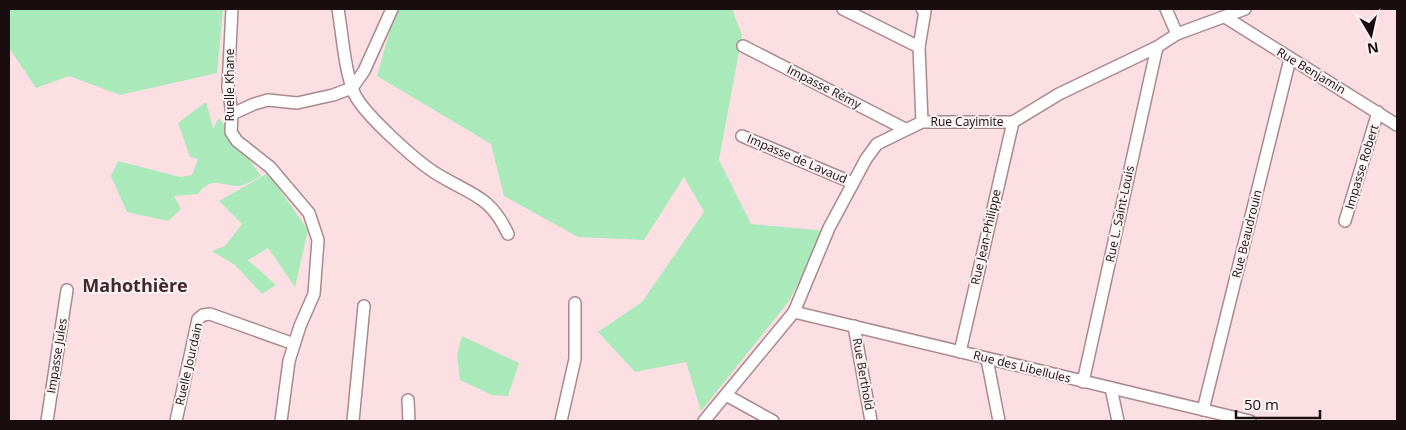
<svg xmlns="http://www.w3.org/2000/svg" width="1406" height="430" font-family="'Open Sans',sans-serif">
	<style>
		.green { fill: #a9e9ba }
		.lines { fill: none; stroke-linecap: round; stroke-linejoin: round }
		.minor-casing { stroke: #aa898e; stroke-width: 14 }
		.minor { stroke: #fff; stroke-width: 11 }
		.labels { text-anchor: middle; stroke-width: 4; stroke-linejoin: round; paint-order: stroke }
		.street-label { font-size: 12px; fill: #190d0f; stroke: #faf2f3 }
		.district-label { font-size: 18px; font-weight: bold; fill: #42272c; stroke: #faf2f3 }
	</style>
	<rect width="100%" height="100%" fill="#fcdfe3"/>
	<!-- green -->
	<g class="green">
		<path d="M9,9H223L217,73L120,95L69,76L36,88L9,48Z"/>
		<path d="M396,9H732L742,35L719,160L751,224L825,231L789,301L701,411L686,362L635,372L598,332L642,302L704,212L684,177L644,240L578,237L504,196L491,144L377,76Z"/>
		<path d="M206,102L213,128L219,118L261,176C255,179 245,186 238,186C220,186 213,175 198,194L174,196L181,209L168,221L127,212L111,176L118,161L180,177L192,175L198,159L190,157L178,123Z"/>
		<path d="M270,172L277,186L308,230L295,287L268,248L248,260L276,285L262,294L235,265L212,251L225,246L242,224L219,201Z"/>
		<path d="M462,336L519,363L508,396L492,395L460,380L457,355Z"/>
	</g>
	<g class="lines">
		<!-- minor casing -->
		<g class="minor-casing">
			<g id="minor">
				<path d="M232,9L228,87L232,114L231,132L237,141L270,167L309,213L318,240L314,294L300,326L289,361L281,421"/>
				<path d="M338,9C342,32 345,75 355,95C365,115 417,162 437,174C471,195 490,195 508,234"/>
				<path d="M843,9L919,47L922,122"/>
				<path d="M1166,9L1177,34"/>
				<path d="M1225,17L1397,125"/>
				<path d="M743,46L905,129"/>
				<path d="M919,47L925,11L922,9"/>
				<path d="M232,114L254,104L268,100L297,103L333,95L352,88L364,71L392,9"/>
				<path d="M742,136L853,183"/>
				<path d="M1345,221L1378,112"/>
				<path d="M794,312L1250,421"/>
				<path d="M854,326L871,421"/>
				<path d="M960,352L1013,122"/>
				<path d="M987,359L999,421"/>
				<path d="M1083,382L1157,47"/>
				<path d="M1111,388L1118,421"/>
				<path d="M726,395L773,421"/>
				<path d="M408,400L409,421"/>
				<path d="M1203,410L1290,59"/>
				<path d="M47,421L67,290"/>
				<path d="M176,421L198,319L203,315L210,314L294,344"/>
				<path d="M353,421L364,306"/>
				<path d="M561,421L575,359V303"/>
				<path d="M704,421L794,312L829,228L866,159L877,144L922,122H1013L1059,94L1157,47L1177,34L1245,9"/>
			</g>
		</g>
		<!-- minor -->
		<use href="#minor" class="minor"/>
	</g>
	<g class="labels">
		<!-- street labels -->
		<g class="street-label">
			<text transform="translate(1311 71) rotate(31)" y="4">Rue Benjamin</text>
			<text transform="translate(230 85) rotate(-90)" y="4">Ruelle Khane</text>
			<text transform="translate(824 87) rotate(27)" y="4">Impasse Rémy</text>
			<text x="967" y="126">Rue Cayimite</text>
			<text transform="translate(797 159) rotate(23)" y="4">Impasse de Lavaud</text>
			<text transform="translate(1362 167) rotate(-73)" y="4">Impasse Robert</text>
			<text transform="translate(1120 214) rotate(-78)" y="4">Rue L. Saint-Louis</text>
			<text transform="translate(1247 234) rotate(-76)" y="4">Rue Beaudrouin</text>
			<text transform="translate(986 237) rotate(-77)" y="4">Rue Jean-Philippe</text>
			<text transform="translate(57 356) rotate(-81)" y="4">Impasse Jules</text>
			<text transform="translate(189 364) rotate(-77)" y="4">Ruelle Jourdain</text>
			<text transform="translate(1022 367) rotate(14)" y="4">Rue des Libellules</text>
			<text transform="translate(863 374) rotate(80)" y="4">Rue Berthold</text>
		</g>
		<!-- district labels -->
		<g class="district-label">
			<text x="135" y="292">Mahothière</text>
		</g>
	</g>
	<!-- border -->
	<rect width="1406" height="430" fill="none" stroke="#190d0f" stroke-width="20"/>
	<!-- north arrow -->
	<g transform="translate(1371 35) rotate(171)" stroke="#faf2f3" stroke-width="4" paint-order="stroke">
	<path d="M0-4L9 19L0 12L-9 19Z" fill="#190d0f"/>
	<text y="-8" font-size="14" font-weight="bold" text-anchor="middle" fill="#190d0f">N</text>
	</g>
	<!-- scale -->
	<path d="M1236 410v8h84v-8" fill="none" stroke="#190d0f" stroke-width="2.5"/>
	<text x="1244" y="410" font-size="15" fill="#190d0f" stroke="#faf2f3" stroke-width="4" paint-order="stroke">50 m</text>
</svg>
